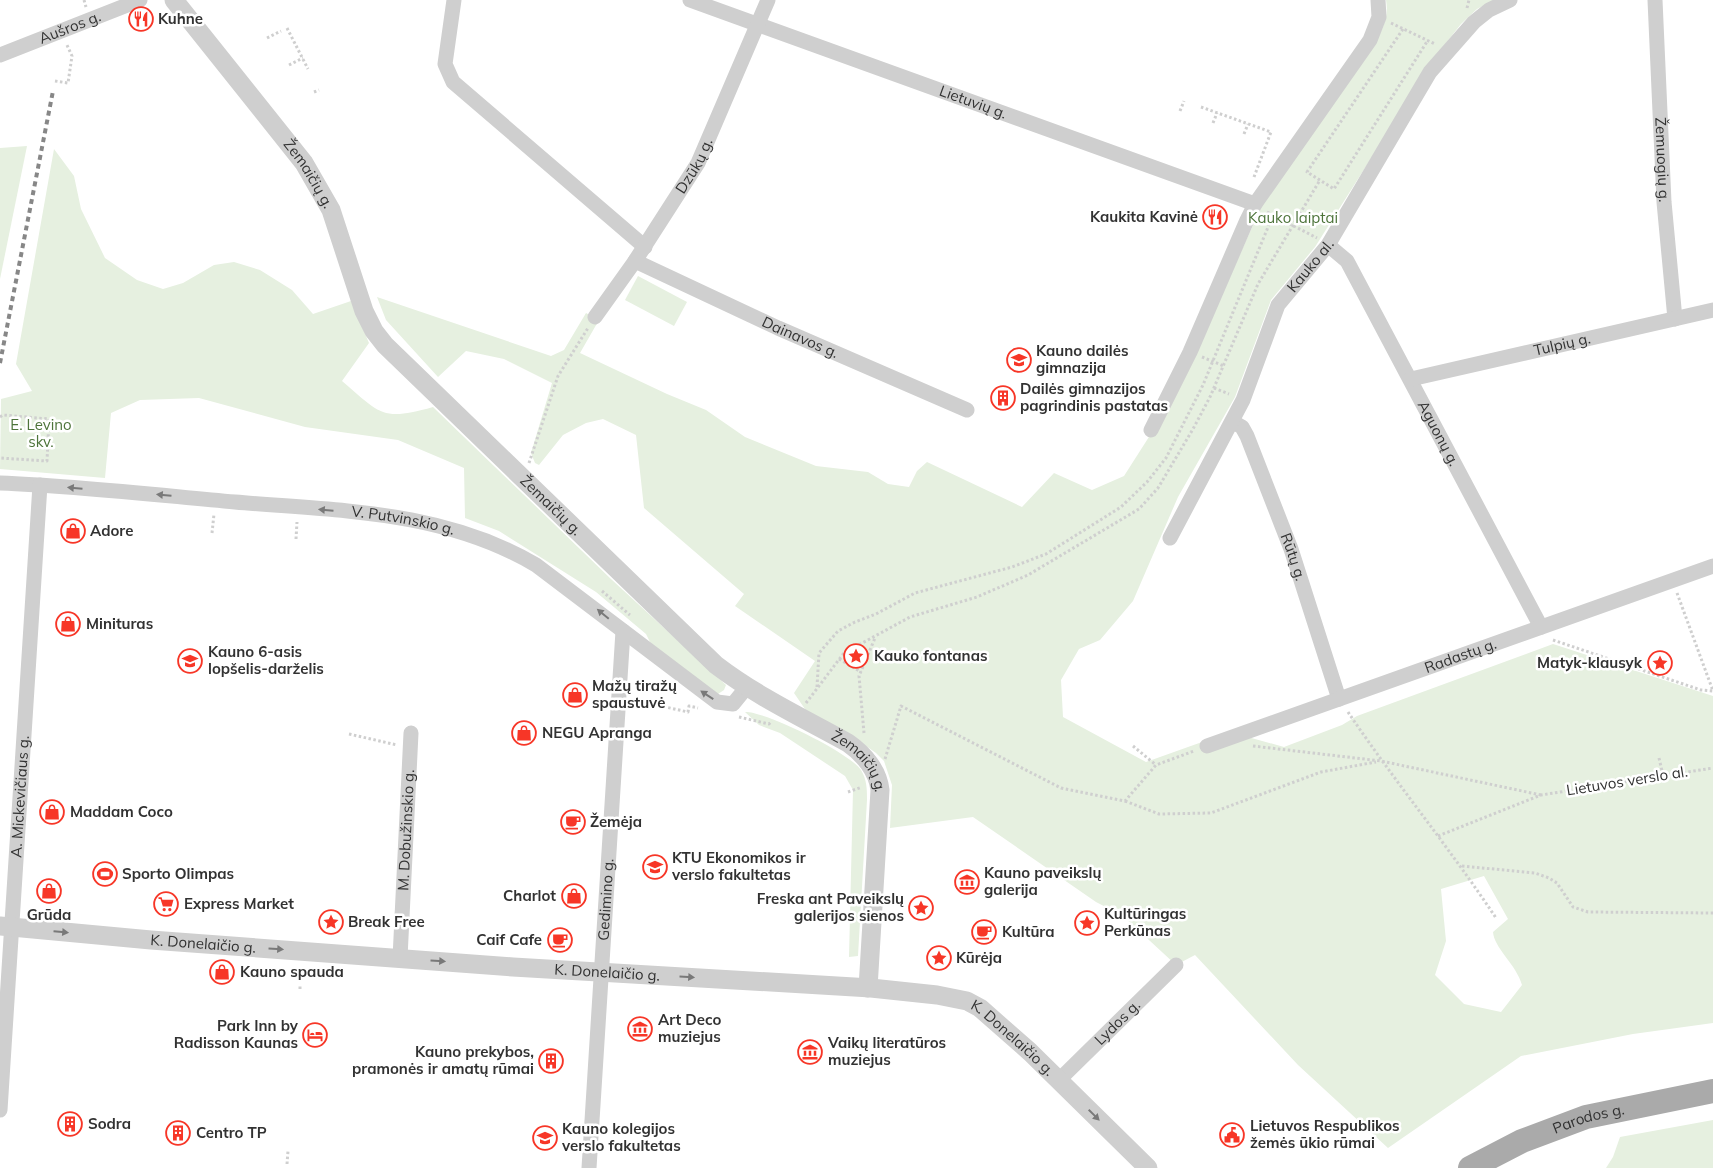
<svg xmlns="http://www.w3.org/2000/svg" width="1713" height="1168" font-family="Mulish,sans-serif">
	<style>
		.green { fill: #e6f0e0; fill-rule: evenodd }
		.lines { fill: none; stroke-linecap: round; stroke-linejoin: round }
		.path { stroke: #cfcfcf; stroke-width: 3; stroke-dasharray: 2.5 2.5; stroke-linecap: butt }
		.minor { stroke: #cfcfcf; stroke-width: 15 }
		.tertiary { stroke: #cfcfcf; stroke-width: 19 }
		.primary { stroke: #aaa; stroke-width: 24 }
		.rail { stroke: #878787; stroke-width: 4; stroke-dasharray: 5 4; stroke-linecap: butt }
		.oneway { fill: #797979 }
		.labels { text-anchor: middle; stroke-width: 5; stroke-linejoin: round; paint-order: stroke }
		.poi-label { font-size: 15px; font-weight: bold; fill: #323232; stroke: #fff; text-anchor: start }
		.street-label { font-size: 15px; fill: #323232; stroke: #fff }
		.park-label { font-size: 15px; fill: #4d743a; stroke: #fff }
	</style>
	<rect width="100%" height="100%" fill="#fff"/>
	<!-- green -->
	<g class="green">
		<path d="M1386,0H1494L1477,9L1461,24L1435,57L1315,247L1271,300L1235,397L1178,497L1133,601L1100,640L1079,649L1061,680L1063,717L1146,762L1230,732L1284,747L1342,725L1357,716L1553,644L1713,696V1023L1633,1034L1521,1056L1388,1148L1298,1065L1195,955L1176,965L1123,916L1096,902L973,817L890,828L892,785L884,761L876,753L852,736L807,712L794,693L815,661L735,606L744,594L644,508L636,435L603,419L586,423L563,435L539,465L535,463L531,453L552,383L504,359L466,351L438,377L386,320L377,297L551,356L564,350L586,313L599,320L580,353L667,394L706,410L745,437L816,466L868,472L888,484L909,487L917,471L927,462L1022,507L1054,473L1092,490L1124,476L1177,393L1264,201L1374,44C1383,29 1389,17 1386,0ZM1484,876L1508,919L1493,932C1494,948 1516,964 1522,985L1501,1012L1464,1004L1435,975L1446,941L1441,889Z"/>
		<path d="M27,146L0,279V148Z"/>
		<path d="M54,149L74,176L81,209L105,258L137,280L163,289L183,283L214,265L234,262L260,270L292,290L313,314L351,301L369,343L342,381C380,413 381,422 433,407L611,579L726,685L724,690L718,694L654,650L646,634L596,592L499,531L465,518L464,468L398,440L305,427L199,398L140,400L111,413L105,478L0,469L1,399L32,391L16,364Z"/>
		<path d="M638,276L687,302L674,326L625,300Z"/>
		<path d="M745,712C765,711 850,753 861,770C867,780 867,789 867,800L858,956L849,957L853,790L845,776L780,733L759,725Z"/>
		<path d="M1713,1120V1168H1606L1613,1157L1620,1137Z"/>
	</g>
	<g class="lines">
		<!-- path -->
		<g class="path">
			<path d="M84,0L86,7"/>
			<path d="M1467,8L1469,0"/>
			<path d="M1391,23L1435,44"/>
			<path d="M287,28L308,69"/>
			<path d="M1403,29L1307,172L1334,189L1428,40"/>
			<path d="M267,38L281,31"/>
			<path d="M289,65L303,58"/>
			<path d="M55,81L68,83L72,56L67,45"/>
			<path d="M314,92L319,90"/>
			<path d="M1201,107L1271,132L1254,177"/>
			<path d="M1180,111L1184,101"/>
			<path d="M1213,123L1217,113"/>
			<path d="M1244,134L1248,124"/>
			<path d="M1267,212L1317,238"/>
			<path d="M1202,357L1224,366"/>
			<path d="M1214,388L1229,394"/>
			<path d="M0,417L3,415L49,419L47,461L0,458"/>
			<path d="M529,463L558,376L588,328"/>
			<path d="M212,533L214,514"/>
			<path d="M296,539L297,522"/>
			<path d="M602,591L630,615"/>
			<path d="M1677,593L1713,691"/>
			<path d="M1553,640L1701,690L1713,691"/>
			<path d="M839,659L861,672"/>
			<path d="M817,687L819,653L838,631L855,622L876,614L915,593L1012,567L1046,554L1121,507L1147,482L1166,458L1203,385L1273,215"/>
			<path d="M634,700L688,712L689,706L698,708"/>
			<path d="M806,703L844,653L910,617L977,597L1028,575L1139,509L1158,488L1193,429L1210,397L1258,284L1320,180"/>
			<path d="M1348,712C1395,782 1449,847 1496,918"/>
			<path d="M739,717L769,724L772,721"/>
			<path d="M864,733L859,676L875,638"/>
			<path d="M349,734L397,745"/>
			<path d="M1133,746L1156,765"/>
			<path d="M1253,746L1381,761L1541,795"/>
			<path d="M1659,758L1663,775"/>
			<path d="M885,759L901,706L1061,788L1125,801L1156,765L1194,751"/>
			<path d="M848,792L862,787"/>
			<path d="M1125,801L1159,814L1211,813L1321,772L1376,762"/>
			<path d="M1438,836L1541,795L1713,768"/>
			<path d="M1462,866L1535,873L1549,878L1557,883L1573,907L1588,912L1713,913"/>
			<path d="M300,989V985"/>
			<path d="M287,1164L288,1151"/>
		</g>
		<!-- minor -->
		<g class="minor">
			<path d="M454,0L445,64L453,82L645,247"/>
			<path id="s1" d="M690,0L1255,204"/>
			<path id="s2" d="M1655,0L1664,202L1675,319"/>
			<path id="s3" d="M0,55L140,0"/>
			<path id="s4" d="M1328,245L1347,261L1541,627"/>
			<path id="s5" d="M635,261L778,328L967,410"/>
			<path id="s6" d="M595,317L635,261L698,163L768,0"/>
			<path id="s7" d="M1411,379L1713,310"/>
			<path id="s8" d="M1233,422L1242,427L1247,436L1291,549L1339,699"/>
			<path d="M1151,430L1190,352L1247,220L1255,204L1370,40L1379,17L1378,0"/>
			<path id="s9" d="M0,483C78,486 157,495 235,502C339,511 443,510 536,565L717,702L733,704L746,688"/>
			<path id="s10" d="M1170,538L1243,400L1278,305L1328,245L1430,72L1474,22L1489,10L1510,0"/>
			<path id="s11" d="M1207,746L1713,566"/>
			<path id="s12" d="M400,958L411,733"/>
			<path id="s13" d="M1059,1080L1176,965"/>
			<path id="s14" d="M0,1110L40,485"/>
			<path id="s15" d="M589,1168L623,631"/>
		</g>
		<!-- tertiary -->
		<g class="tertiary">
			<path id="s16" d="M174,0L304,163L331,210L364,311L374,331L385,345L716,665C758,697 803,718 848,743C864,754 878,771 880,790L868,988"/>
			<path id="s17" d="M0,926L151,940L513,967L871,988L937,995L967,1001L980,1008L1030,1052L1148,1168"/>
		</g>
		<!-- primary -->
		<path class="primary" id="s18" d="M1470,1168L1522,1141L1586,1117L1713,1091"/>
		<!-- rail -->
		<path class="rail" d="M0,363L53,91"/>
	</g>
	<!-- one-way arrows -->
	<defs><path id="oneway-solid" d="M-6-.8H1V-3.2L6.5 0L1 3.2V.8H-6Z" transform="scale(1.25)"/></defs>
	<g class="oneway">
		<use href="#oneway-solid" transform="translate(75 488) rotate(-175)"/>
		<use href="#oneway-solid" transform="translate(164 495) rotate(-175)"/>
		<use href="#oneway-solid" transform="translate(326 510) rotate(-175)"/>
		<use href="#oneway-solid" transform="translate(603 614) rotate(-140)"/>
		<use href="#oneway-solid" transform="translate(707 695) rotate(-147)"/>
		<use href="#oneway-solid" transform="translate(61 932) rotate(5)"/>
		<use href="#oneway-solid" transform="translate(276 949) rotate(4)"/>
		<use href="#oneway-solid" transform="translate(438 961) rotate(4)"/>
		<use href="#oneway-solid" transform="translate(687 977) rotate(4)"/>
		<use href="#oneway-solid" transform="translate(1094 1115) rotate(45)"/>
	</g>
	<!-- icons -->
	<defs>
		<g id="restaurant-ring" transform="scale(1.25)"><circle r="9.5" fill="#fff" stroke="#f73627" stroke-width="1.5"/><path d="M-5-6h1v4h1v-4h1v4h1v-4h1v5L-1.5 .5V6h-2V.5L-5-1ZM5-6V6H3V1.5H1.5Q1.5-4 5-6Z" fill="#f73627"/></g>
		<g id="school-ring" transform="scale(1.25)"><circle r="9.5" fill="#fff" stroke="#f73627" stroke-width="1.5"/><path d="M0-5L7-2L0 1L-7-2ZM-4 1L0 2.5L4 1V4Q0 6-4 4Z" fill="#f73627"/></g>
		<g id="building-ring" transform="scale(1.25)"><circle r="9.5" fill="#fff" stroke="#f73627" stroke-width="1.5"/><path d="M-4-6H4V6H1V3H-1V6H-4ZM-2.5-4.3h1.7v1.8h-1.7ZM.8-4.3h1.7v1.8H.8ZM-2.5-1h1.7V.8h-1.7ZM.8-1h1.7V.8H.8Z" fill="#f73627"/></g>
		<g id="shop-ring" transform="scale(1.25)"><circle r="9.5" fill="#fff" stroke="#f73627" stroke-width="1.5"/><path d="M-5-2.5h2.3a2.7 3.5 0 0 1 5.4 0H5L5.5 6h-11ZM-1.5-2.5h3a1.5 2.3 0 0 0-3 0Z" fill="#f73627"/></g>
		<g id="sight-ring" transform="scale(1.25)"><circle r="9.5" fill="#fff" stroke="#f73627" stroke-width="1.5"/><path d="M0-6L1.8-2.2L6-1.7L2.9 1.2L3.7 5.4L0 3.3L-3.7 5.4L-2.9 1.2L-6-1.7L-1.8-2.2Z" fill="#f73627"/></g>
		<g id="cafe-ring" transform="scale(1.25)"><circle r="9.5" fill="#fff" stroke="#f73627" stroke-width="1.5"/><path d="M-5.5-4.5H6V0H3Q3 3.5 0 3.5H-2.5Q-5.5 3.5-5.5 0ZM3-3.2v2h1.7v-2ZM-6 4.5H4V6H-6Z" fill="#f73627"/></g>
		<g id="university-ring" transform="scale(1.25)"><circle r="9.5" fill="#fff" stroke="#f73627" stroke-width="1.5"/><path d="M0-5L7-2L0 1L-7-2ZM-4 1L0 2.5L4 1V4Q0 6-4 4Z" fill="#f73627"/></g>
		<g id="stadium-ring" transform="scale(1.25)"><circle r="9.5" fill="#fff" stroke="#f73627" stroke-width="1.5"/><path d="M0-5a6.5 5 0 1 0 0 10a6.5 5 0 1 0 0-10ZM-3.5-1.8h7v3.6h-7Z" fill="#f73627"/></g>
		<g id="museum-ring" transform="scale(1.25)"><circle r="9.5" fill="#fff" stroke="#f73627" stroke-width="1.5"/><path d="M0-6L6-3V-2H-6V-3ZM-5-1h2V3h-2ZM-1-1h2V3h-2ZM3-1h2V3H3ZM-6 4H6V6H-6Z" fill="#f73627"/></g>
		<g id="supermarket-ring" transform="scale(1.25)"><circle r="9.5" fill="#fff" stroke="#f73627" stroke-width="1.5"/><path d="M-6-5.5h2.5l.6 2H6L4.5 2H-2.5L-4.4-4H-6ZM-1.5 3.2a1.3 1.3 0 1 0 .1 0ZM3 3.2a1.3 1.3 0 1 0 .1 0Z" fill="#f73627"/></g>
		<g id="hotel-ring" transform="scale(1.25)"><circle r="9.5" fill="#fff" stroke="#f73627" stroke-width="1.5"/><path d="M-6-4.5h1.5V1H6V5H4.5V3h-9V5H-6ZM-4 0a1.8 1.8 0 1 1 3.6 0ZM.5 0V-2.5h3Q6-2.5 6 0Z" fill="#f73627"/></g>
		<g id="civic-ring" transform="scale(1.25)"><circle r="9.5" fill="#fff" stroke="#f73627" stroke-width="1.5"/><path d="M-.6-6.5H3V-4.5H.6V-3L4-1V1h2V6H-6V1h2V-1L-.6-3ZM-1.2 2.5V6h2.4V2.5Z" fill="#f73627"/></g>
	</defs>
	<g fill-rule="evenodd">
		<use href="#restaurant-ring" x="141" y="19"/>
		<use href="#restaurant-ring" x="1215" y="217"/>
		<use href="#school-ring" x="1019" y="360"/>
		<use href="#building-ring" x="1003" y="398"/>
		<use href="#shop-ring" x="73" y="531"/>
		<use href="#shop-ring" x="68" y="624"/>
		<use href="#sight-ring" x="856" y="656"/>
		<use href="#school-ring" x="190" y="661"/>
		<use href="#sight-ring" x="1660" y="663"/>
		<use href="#shop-ring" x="575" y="695"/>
		<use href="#shop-ring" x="524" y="733"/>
		<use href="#shop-ring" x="52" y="812"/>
		<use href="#cafe-ring" x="573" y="822"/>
		<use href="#university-ring" x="655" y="867"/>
		<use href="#stadium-ring" x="105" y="874"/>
		<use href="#museum-ring" x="967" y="882"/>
		<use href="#shop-ring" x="49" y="891"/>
		<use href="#shop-ring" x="574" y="896"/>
		<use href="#supermarket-ring" x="166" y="904"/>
		<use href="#sight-ring" x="921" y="908"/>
		<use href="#sight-ring" x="331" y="922"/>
		<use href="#sight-ring" x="1087" y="923"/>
		<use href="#cafe-ring" x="984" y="932"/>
		<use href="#cafe-ring" x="560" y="940"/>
		<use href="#sight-ring" x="939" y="958"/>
		<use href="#shop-ring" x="222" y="972"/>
		<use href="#museum-ring" x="640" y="1029"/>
		<use href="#hotel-ring" x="315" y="1035"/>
		<use href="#museum-ring" x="810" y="1052"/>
		<use href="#building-ring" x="551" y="1061"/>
		<use href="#building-ring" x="70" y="1124"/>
		<use href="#building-ring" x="178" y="1133"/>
		<use href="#civic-ring" x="1232" y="1135"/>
		<use href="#university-ring" x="545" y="1138"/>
	</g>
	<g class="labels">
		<!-- poi labels -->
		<g class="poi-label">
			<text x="158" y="24">Kuhne</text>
			<text x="1198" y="222" text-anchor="end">Kaukita Kavinė</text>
			<text x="1036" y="356">Kauno dailės<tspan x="1036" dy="17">gimnazija</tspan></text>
			<text x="1020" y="394">Dailės gimnazijos<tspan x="1020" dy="17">pagrindinis pastatas</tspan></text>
			<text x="90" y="536">Adore</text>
			<text x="86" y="629">Minituras</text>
			<text x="208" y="657">Kauno 6-asis<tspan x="208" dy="17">lopšelis-darželis</tspan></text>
			<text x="874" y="661">Kauko fontanas</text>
			<text x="1642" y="668" text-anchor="end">Matyk-klausyk</text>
			<text x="592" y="691">Mažų tiražų<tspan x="592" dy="17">spaustuvė</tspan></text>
			<text x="542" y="738">NEGU Apranga</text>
			<text x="70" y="817">Maddam Coco</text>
			<text x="590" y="827">Žemėja</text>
			<text x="672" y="863">KTU Ekonomikos ir<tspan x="672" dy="17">verslo fakultetas</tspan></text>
			<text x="984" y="878">Kauno paveikslų<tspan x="984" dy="17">galerija</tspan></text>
			<text x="122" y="879">Sporto Olimpas</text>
			<text x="556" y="901" text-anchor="end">Charlot</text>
			<text x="904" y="904" text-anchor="end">Freska ant Paveikslų<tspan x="904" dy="17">galerijos sienos</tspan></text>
			<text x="184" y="909">Express Market</text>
			<text x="1104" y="919">Kultūringas<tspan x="1104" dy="17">Perkūnas</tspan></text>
			<text x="49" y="920" text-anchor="middle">Grūda</text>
			<text x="348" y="927">Break Free</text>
			<text x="1002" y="937">Kultūra</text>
			<text x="542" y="945" text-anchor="end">Caif Cafe</text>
			<text x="956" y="963">Kūrėja</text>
			<text x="240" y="977">Kauno spauda</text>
			<text x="658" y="1025">Art Deco<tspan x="658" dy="17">muziejus</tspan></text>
			<text x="298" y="1031" text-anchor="end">Park Inn by<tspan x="298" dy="17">Radisson Kaunas</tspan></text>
			<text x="828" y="1048">Vaikų literatūros<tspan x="828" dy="17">muziejus</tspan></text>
			<text x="534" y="1057" text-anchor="end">Kauno prekybos,<tspan x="534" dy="17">pramonės ir amatų rūmai</tspan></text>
			<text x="88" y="1129">Sodra</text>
			<text x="1250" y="1131">Lietuvos Respublikos<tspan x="1250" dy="17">žemės ūkio rūmai</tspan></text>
			<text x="562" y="1134">Kauno kolegijos<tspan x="562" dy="17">verslo fakultetas</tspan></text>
			<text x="196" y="1138">Centro TP</text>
		</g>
		<!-- street labels -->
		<g class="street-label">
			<text dy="5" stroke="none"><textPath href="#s3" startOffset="75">Aušros g.</textPath></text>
			<text dy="5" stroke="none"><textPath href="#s1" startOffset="301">Lietuvių g.</textPath></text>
			<text dy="5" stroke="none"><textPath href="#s2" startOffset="160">Žemuogių g.</textPath></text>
			<text dy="5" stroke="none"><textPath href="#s6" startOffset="181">Dzūkų g.</textPath></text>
			<text dy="5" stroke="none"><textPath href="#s16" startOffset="220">Žemaičių g.</textPath></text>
			<text dy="5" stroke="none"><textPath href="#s10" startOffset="308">Kauko al.</textPath></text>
			<text dy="5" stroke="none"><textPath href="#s5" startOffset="182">Dainavos g.</textPath></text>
			<text dy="5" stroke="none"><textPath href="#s7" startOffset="155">Tulpių g.</textPath></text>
			<text dy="5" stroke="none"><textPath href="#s4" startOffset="220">Aguonų g.</textPath></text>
			<text dy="5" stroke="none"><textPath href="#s16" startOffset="640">Žemaičių g.</textPath></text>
			<text dy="5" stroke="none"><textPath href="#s9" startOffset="405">V. Putvinskio g.</textPath></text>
			<text dy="5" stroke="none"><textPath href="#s8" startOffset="150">Rūtų g.</textPath></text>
			<text dy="5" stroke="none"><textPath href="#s11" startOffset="269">Radastų g.</textPath></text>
			<text dy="5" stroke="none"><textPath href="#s16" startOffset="1045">Žemaičių g.</textPath></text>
			<text transform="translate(1627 781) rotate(-9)" y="5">Lietuvos verslo al.</text>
			<text dy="5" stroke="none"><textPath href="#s14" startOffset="314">A. Mickevičiaus g.</textPath></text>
			<text dy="5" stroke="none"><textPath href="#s12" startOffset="128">M. Dobužinskio g.</textPath></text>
			<text dy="5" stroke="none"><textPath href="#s15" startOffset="269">Gedimino g.</textPath></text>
			<text dy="5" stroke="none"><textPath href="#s17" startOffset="204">K. Donelaičio g.</textPath></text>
			<text dy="5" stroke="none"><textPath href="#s17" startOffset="609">K. Donelaičio g.</textPath></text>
			<text dy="5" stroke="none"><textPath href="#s13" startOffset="82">Lydos g.</textPath></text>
			<text dy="5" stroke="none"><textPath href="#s17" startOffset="1029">K. Donelaičio g.</textPath></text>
			<text dy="5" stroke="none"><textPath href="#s18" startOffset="129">Parodos g.</textPath></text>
		</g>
		<!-- park labels -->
		<g class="park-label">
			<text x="1293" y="223">Kauko laiptai</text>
			<text x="41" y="430">E. Levino<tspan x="41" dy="17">skv.</tspan></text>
		</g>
	</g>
</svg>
